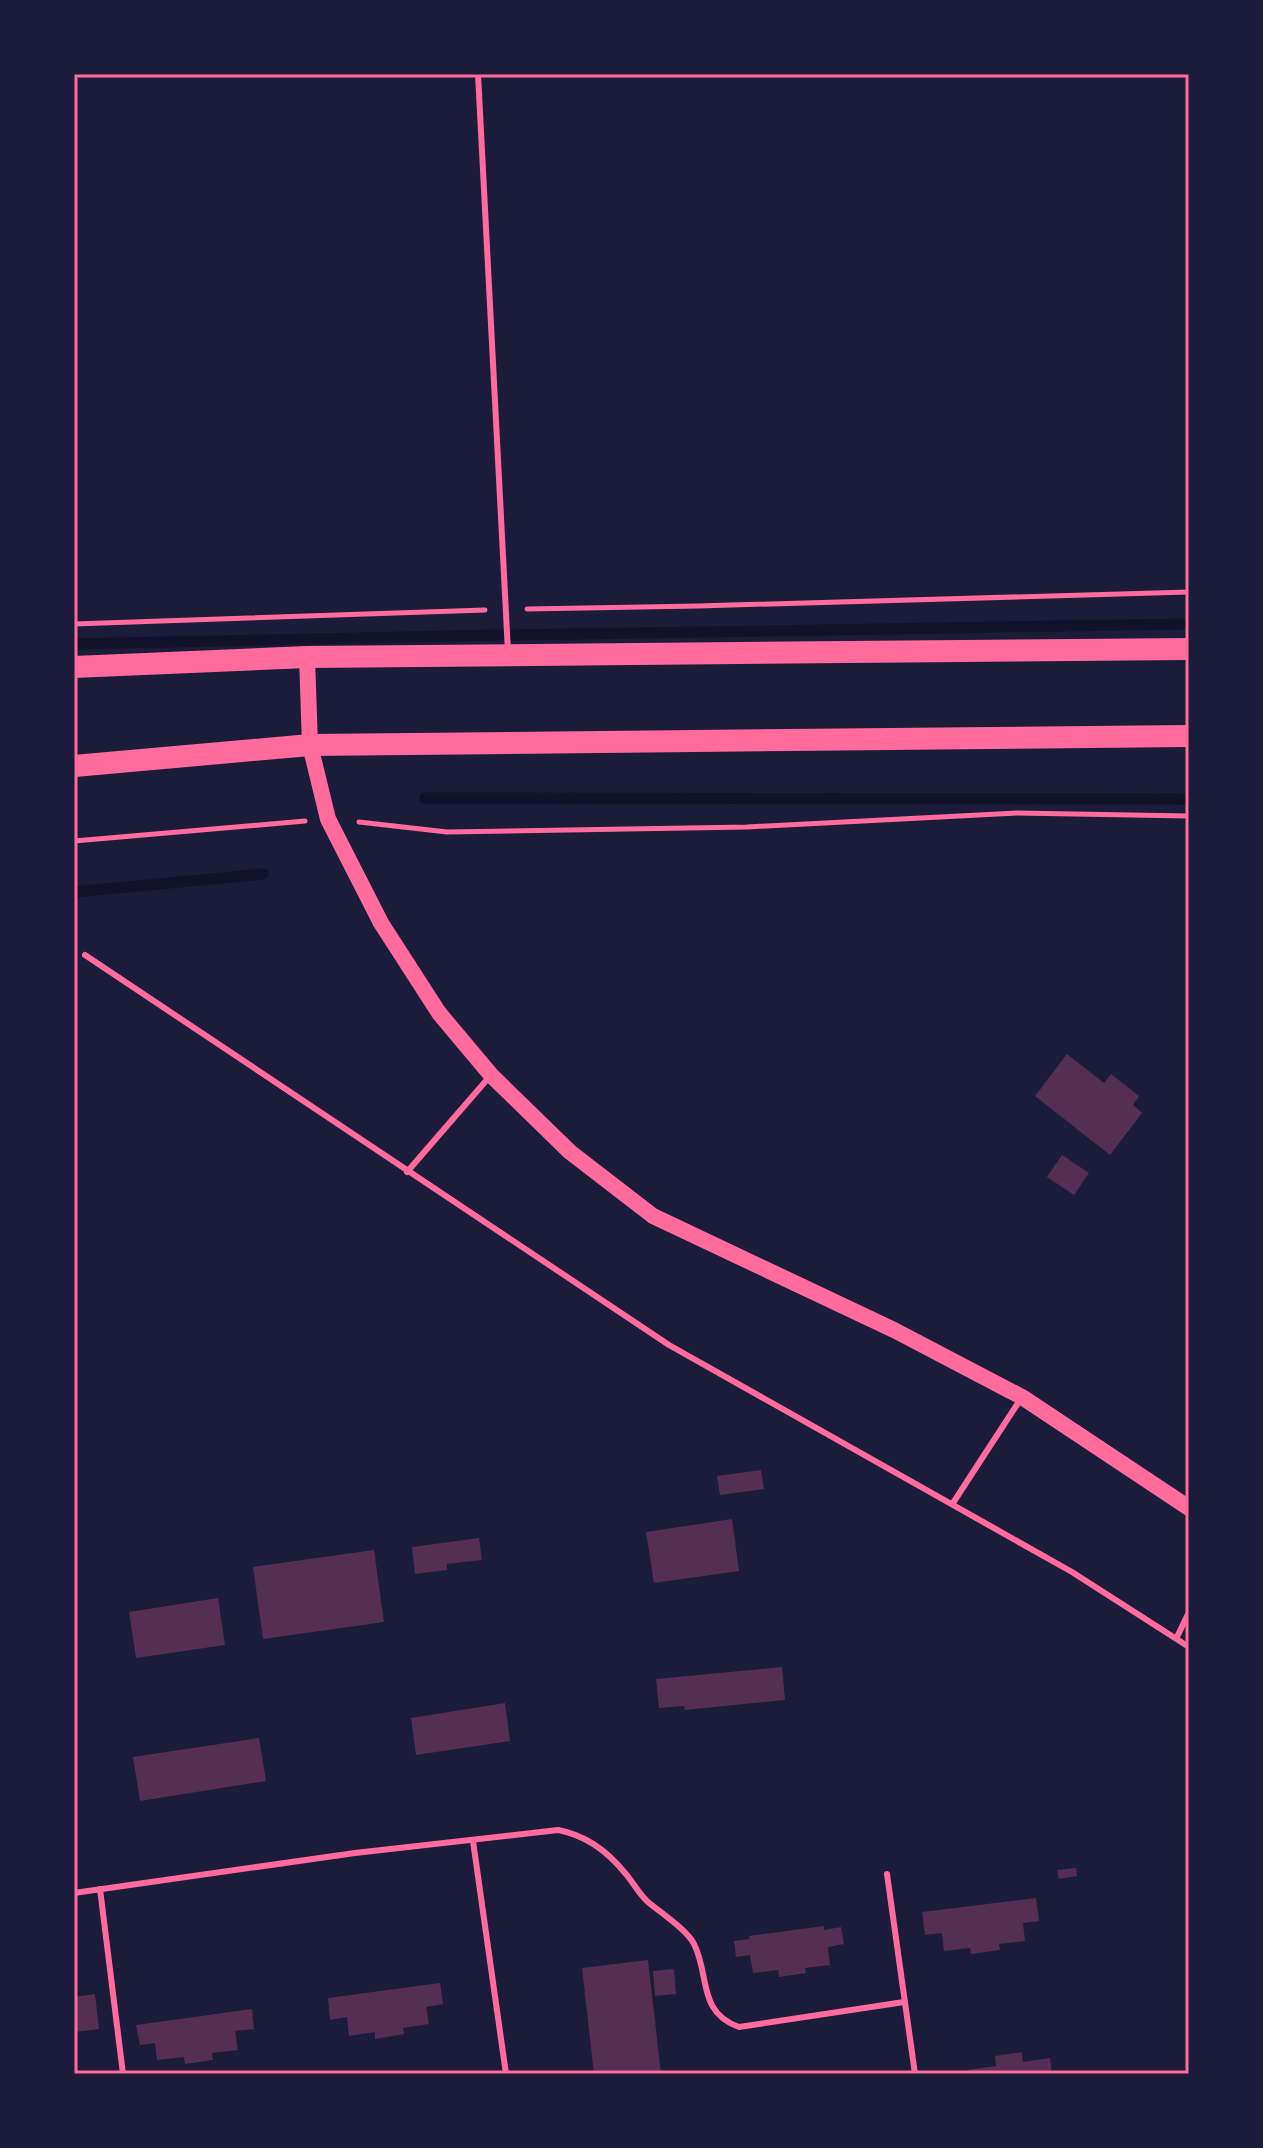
<svg xmlns="http://www.w3.org/2000/svg" width="1263" height="2148" font-family="'IBM Plex Sans',sans-serif">
	<style>
		.lines { fill: none; stroke-linecap: round; stroke-linejoin: round }
		.stream { stroke: #12122b; stroke-width: 11 }
		.building { fill: #542f53 }
		.path { stroke: #ff6b9d; stroke-width: 5 }
		.service { stroke: #ff6b9d; stroke-width: 6 }
		.secondary { stroke: #ff6b9d; stroke-width: 16 }
		.trunk { stroke: #ff6b9d; stroke-width: 22 }
		.neatline { fill: none; stroke: #ff6b9d; stroke-width: 3 }
	</style>
	<rect width="100%" height="100%" fill="#1b1b3a"/>
	<g class="lines">
		<!-- stream -->
		<g class="stream">
			<path d="M514,635L1189,624"/>
			<path d="M74,644L500,635"/>
			<path d="M425,798L1189,799"/>
			<path d="M74,892L263,874"/>
		</g>
	</g>
	<!-- building -->
	<g class="building">
		<path d="M1067,1054L1104,1083L1111,1074L1139,1096L1133,1105L1142,1113L1110,1155L1035,1096Z"/>
		<path d="M1062,1155L1089,1173L1074,1195L1047,1177Z"/>
		<path d="M761,1470L764,1489L720,1495L717,1476Z"/>
		<path d="M732,1519L739,1571L654,1583L646,1532Z"/>
		<path d="M479,1538L482,1560L447,1564V1570L415,1574L412,1547Z"/>
		<path d="M374,1550L384,1622L263,1639L253,1567Z"/>
		<path d="M218,1598L225,1645L136,1658L129,1612Z"/>
		<path d="M782,1667L785,1700L685,1710L684,1706L659,1708L656,1679Z"/>
		<path d="M505,1703L510,1741L416,1755L411,1718Z"/>
		<path d="M259,1738L266,1781L140,1801L133,1757Z"/>
		<path d="M1076,1868L1077,1876L1059,1879L1057,1870Z"/>
		<path d="M1036,1898L1039,1921L1023,1923L1025,1941L999,1944L1000,1950L971,1954L970,1948L944,1951L942,1933L925,1935L922,1912Z"/>
		<path d="M824,1926V1930L841,1927L844,1944L828,1947L830,1965L805,1968L806,1973L779,1977L778,1970L753,1973L750,1955L736,1957L734,1941L750,1939L749,1936Z"/>
		<path d="M648,1960L661,2074H594L582,1968Z"/>
		<path d="M674,1969L676,1994L655,1996L653,1971Z"/>
		<path d="M440,1983L443,2004L426,2007L429,2024L403,2028L404,2034L375,2039V2032L349,2036L347,2017L330,2020L328,1998Z"/>
		<path d="M95,1994L99,2029L74,2032V1997Z"/>
		<path d="M252,2009L254,2029L235,2031L238,2050L212,2053L213,2060L185,2064L184,2057L157,2060L155,2043L140,2045L136,2025Z"/>
		<path d="M1022,2052L1023,2062L1050,2058L1052,2074H968V2070L996,2066L995,2056Z"/>
	</g>
	<g class="lines">
		<!-- path -->
		<g class="path">
			<path d="M527,609L698,606L1189,592"/>
			<path d="M74,624L485,610"/>
			<path d="M359,822L447,832L747,827L1017,813L1189,816"/>
			<path d="M74,841L305,821"/>
		</g>
		<!-- service -->
		<g class="service">
			<path d="M478,74L508,652"/>
			<path d="M85,955L669,1345L1072,1572L1189,1647"/>
			<path d="M407,1172L491,1075"/>
			<path d="M953,1503L1020,1400"/>
			<path d="M1177,1637L1189,1612"/>
			<path d="M473,1841L506,2074"/>
			<path d="M887,1874L915,2074"/>
			<path d="M100,1889L123,2074"/>
			<path d="M74,1893L355,1853L558,1830C585,1835 608,1852 625,1873C633,1882 639,1894 648,1902C661,1913 687,1930 694,1944C710,1975 697,2012 739,2027L904,2002"/>
		</g>
		<!-- secondary -->
		<path class="secondary" d="M307,657L310,745L328,819L381,923L439,1013L491,1075L570,1152L653,1216L894,1330L1022,1397L1189,1508"/>
		<!-- trunk -->
		<g class="trunk">
			<path d="M74,667L307,657L1189,649"/>
			<path d="M74,766L310,745L1189,736"/>
		</g>
	</g>
	<!-- border -->
	<rect width="1263" height="2148" fill="none" stroke="#1b1b3a" stroke-width="152"/>
	<rect x="76" y="76" width="1111" height="1996" class="neatline"/>
</svg>
